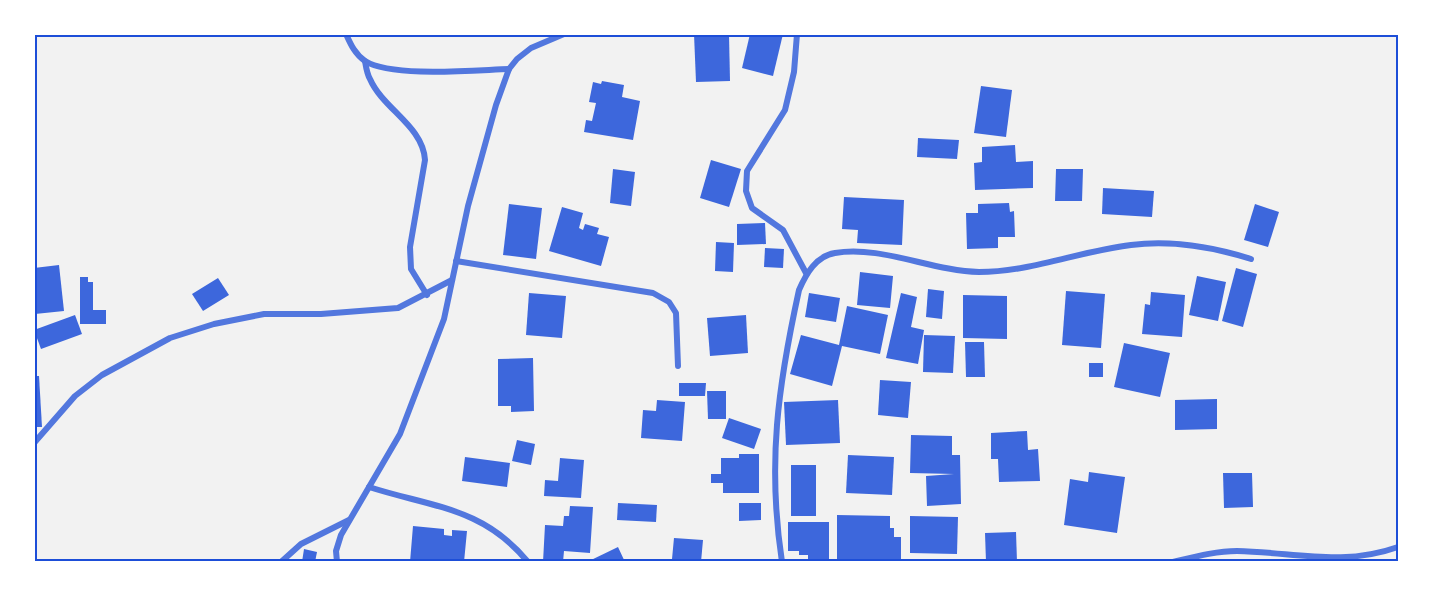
<svg xmlns="http://www.w3.org/2000/svg" width="1433" height="596" font-family="Montserrat,sans-serif">
	<style>
		.building { fill: #3d67dc }
		.lines { fill: none; stroke-linecap: round; stroke-linejoin: round }
		.minor { stroke: #5277de; stroke-width: 6 }
		.neatline { fill: none; stroke: #1d4ed8; stroke-width: 2 }
	</style>
	<rect width="100%" height="100%" fill="#f2f2f2"/>
	<!-- building -->
	<g class="building">
		<path d="M694,34H729L730,81L696,82Z"/>
		<path d="M750,34H783L773,76L742,68Z"/>
		<path d="M602,81L624,85L622,97L640,101L633,140L584,132L586,120L592,121L596,103L589,102L593,82L601,84Z"/>
		<path d="M981,86L1012,90L1006,137L974,133Z"/>
		<path d="M918,138L959,140L957,159L917,157Z"/>
		<path d="M1015,145L1016,162L1033,161V188L975,190L974,163L982,162V147Z"/>
		<path d="M711,160L741,169L729,207L700,198Z"/>
		<path d="M613,169L635,172L631,206L610,203Z"/>
		<path d="M1056,169H1083L1082,201H1055Z"/>
		<path d="M1103,188L1154,191L1152,217L1102,214Z"/>
		<path d="M844,197L904,200L902,245L857,243L858,230L842,229Z"/>
		<path d="M1009,203L1010,212L1014,211L1015,237H998V248L967,249L966,213H978V204Z"/>
		<path d="M509,204L542,208L536,259L503,255Z"/>
		<path d="M1255,204L1279,212L1268,247L1244,240Z"/>
		<path d="M562,207L583,213L579,228L583,230L585,224L599,228L597,234L609,237L601,266L549,251Z"/>
		<path d="M765,223L766,244L737,245V224Z"/>
		<path d="M716,242L734,243L733,272L715,271Z"/>
		<path d="M765,248L784,249L783,268L764,267Z"/>
		<path d="M59,265L64,311L35,314L34,268Z"/>
		<path d="M1236,268L1257,274L1243,327L1222,321Z"/>
		<path d="M860,272L893,276L890,308L857,305Z"/>
		<path d="M1197,276L1226,282L1218,321L1189,315Z"/>
		<path d="M80,277H88V282H93V310H106V324H80Z"/>
		<path d="M218,278L229,295L203,311L192,294Z"/>
		<path d="M928,289L944,291L942,319L926,317Z"/>
		<path d="M1066,291L1105,294L1101,348L1062,345Z"/>
		<path d="M1151,292L1185,295L1182,337L1142,334L1145,304L1150,305Z"/>
		<path d="M529,293L566,296L562,338L526,335Z"/>
		<path d="M809,293L840,298L836,322L805,317Z"/>
		<path d="M901,293L917,297L911,327L924,330L918,364L886,358Z"/>
		<path d="M963,295L1007,296V339L963,338Z"/>
		<path d="M847,306L888,315L880,354L842,346L832,386L790,374L801,335L839,345Z"/>
		<path d="M75,315L82,334L41,349L34,330Z"/>
		<path d="M746,315L748,353L710,356L707,318Z"/>
		<path d="M924,335L955,336L953,373L923,372Z"/>
		<path d="M965,342H984L985,377H966Z"/>
		<path d="M1124,343L1170,353L1160,397L1114,387Z"/>
		<path d="M533,358L534,411L511,412V406H498V359Z"/>
		<rect x="1089" y="363" width="14" height="14"/>
		<path d="M34,376H39L42,427H34Z"/>
		<path d="M880,380L911,382L908,418L878,415Z"/>
		<path d="M679,383H706L705,396H679Z"/>
		<path d="M707,391H726V419H708Z"/>
		<path d="M1217,399V429L1175,430V400Z"/>
		<path d="M657,400L685,402L682,441L641,438L643,410L656,411Z"/>
		<path d="M838,400L840,443L786,445L784,402Z"/>
		<path d="M729,418L761,429L754,449L722,438Z"/>
		<path d="M1027,431L1028,450L1038,449L1040,481L999,482L998,459H991V433Z"/>
		<path d="M911,435L952,436V455H960L961,504L927,506L926,476L954,474L910,473Z"/>
		<path d="M517,440L535,444L531,465L512,461Z"/>
		<path d="M739,454H759V493H723V483H711V474H721V458H739Z"/>
		<path d="M848,455L894,457L892,495L846,493Z"/>
		<path d="M465,457L510,463L507,487L462,481Z"/>
		<path d="M560,458L584,460L581,498L544,496L545,480L558,481Z"/>
		<rect x="791" y="465" width="25" height="51"/>
		<path d="M1089,472L1125,477L1117,533L1064,525L1070,479L1088,482Z"/>
		<path d="M1223,473H1252L1253,507L1224,508Z"/>
		<path d="M618,503L657,505L656,522L617,520Z"/>
		<path d="M739,503H761V520L739,521Z"/>
		<path d="M570,506L593,507L590,553L564,551L563,562H543L545,525L563,526L564,516H569Z"/>
		<path d="M837,515L890,516V528H894V537H901V562L837,560Z"/>
		<path d="M910,516L958,517L957,554L910,553Z"/>
		<path d="M788,522H829V560L808,562V555H799V551H788Z"/>
		<path d="M413,526L444,529V535L452,536V530L467,531L464,562H410Z"/>
		<path d="M1016,532L1017,562H986L985,533Z"/>
		<path d="M674,538L703,540L701,562L672,559Z"/>
		<path d="M618,547L625,562H587Z"/>
		<path d="M304,549L317,552L315,562H302Z"/>
	</g>
	<g class="lines">
		<!-- minor -->
		<g class="minor">
			<path d="M346,34C351,45 355,54 365,61C392,78 476,70 509,69"/>
			<path d="M797,34L794,72L785,110L747,171L746,191L752,208L783,230L806,273"/>
			<path d="M365,61C366,67 367,74 370,79C383,109 423,126 425,160L410,247L411,269L427,295"/>
			<path d="M456,261L653,293L669,302L676,313L678,366"/>
			<path d="M34,443L75,396L102,375L170,338L214,324L264,314H321L398,308L452,280"/>
			<path d="M369,487C431,507 483,507 528,562"/>
			<path d="M281,562L301,544L349,520"/>
			<path d="M337,562L336,551L341,535L400,434L444,319L468,206L496,105L509,69L517,59L531,48L564,34"/>
			<path d="M782,562C767,463 778,386 799,290C806,274 816,256 835,253C880,245 932,271 979,272C1031,272 1080,251 1131,245C1171,240 1213,247 1251,259"/>
			<path d="M1173,562C1194,557 1216,551 1237,551C1294,552 1342,567 1398,547"/>
		</g>
	</g>
	<!-- border -->
	<rect width="1433" height="596" fill="none" stroke="#ffffff" stroke-width="72"/>
	<rect x="36" y="36" width="1361" height="524" class="neatline"/>
</svg>
